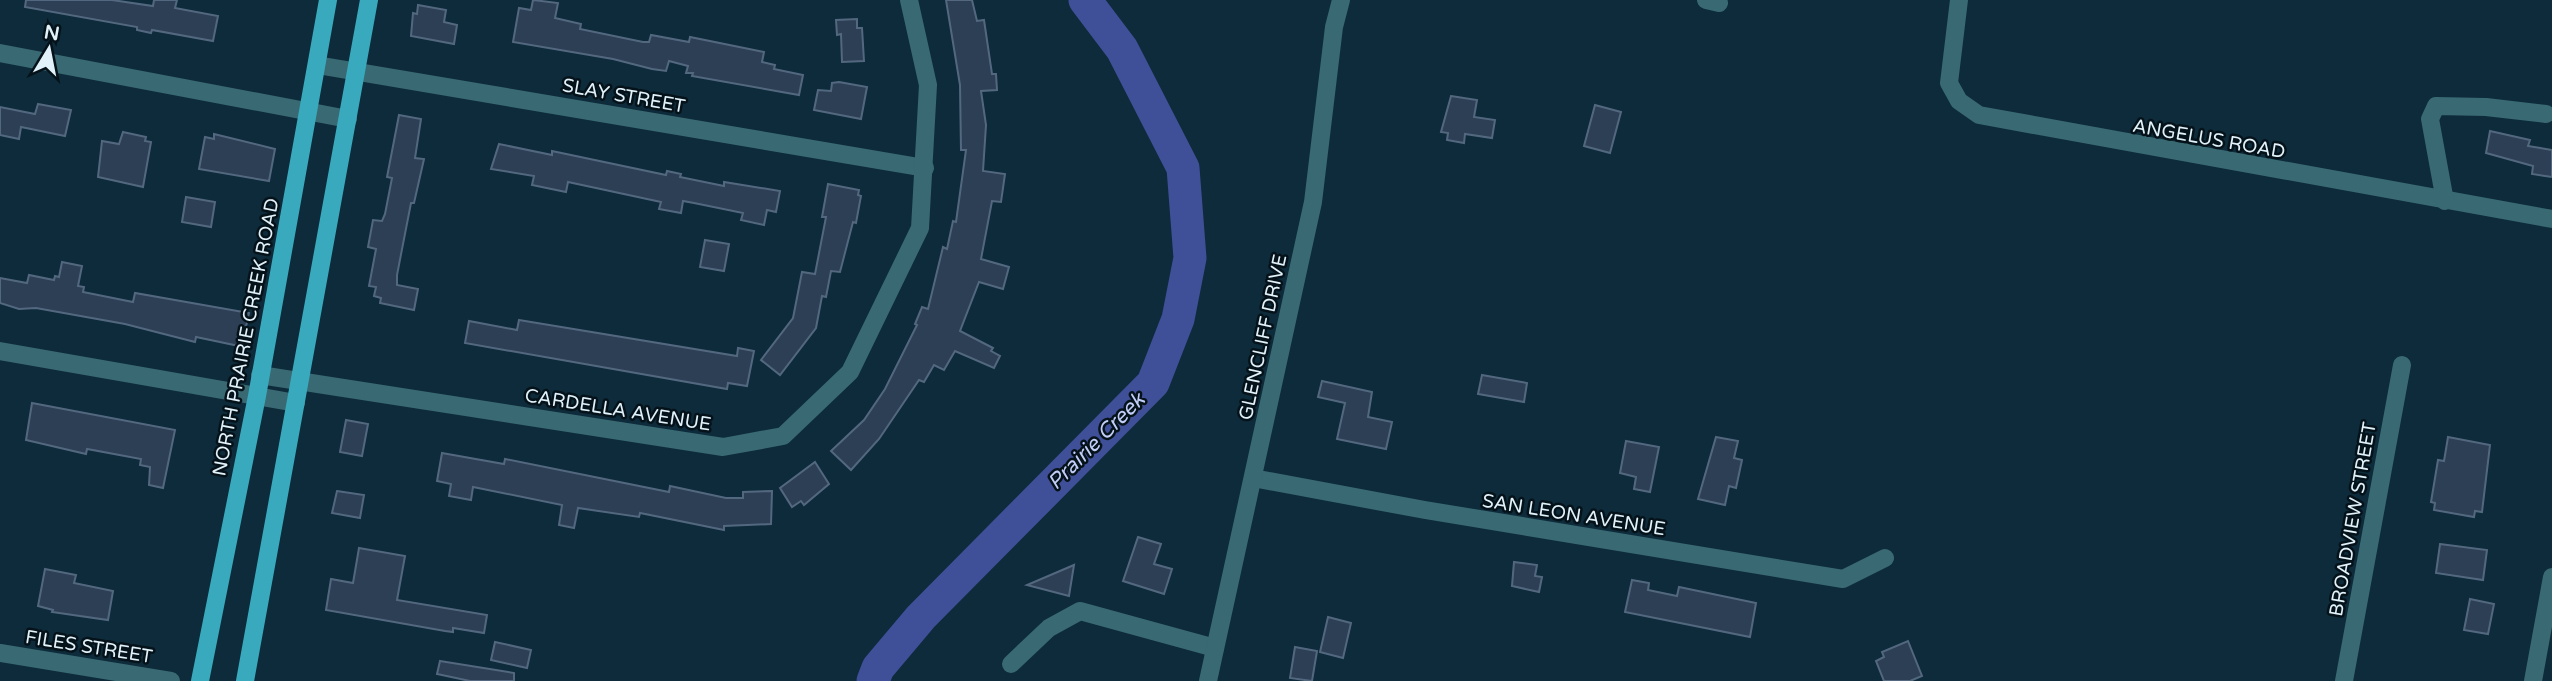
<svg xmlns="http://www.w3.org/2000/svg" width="2552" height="681" font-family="'Varela Round',sans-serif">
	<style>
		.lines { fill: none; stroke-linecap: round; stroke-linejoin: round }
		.river { stroke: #3f4f98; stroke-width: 33 }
		.building { fill: #2c3f54; stroke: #53687f; stroke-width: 2 }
		.minor { stroke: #396972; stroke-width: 18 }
		.major { stroke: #39aabd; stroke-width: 18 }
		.labels { text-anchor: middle; stroke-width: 5; stroke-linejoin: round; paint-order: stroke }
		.street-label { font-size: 19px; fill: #e1f2fb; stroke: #061219 }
		.water-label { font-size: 21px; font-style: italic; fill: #c2cef8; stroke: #061219 }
	</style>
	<rect width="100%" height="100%" fill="#0d2b3a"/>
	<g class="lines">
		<!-- river -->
		<path class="river" d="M873,681L878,668L921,617L1153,383L1178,319L1190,258L1183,168L1122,49L1085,0"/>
	</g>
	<!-- building -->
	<g class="building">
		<path d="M26,0H112L153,6L154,0H177L175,8L218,16L213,41L152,30L151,33L137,30V27L25,7Z"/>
		<path d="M533,0L558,3L555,18L581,24L580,29L643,42H649L651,35L689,42L690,37L764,52L762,62L775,65L774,69L803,75L799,95L692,76L693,73H686L688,66L669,61L666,71L652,69L613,59L513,42L519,8L531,10Z"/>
		<path d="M946,0H972L977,21L984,20L992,74H996L997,90L981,91L986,125L983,171L1005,174L1001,202L992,201L981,259L1009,267L1003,289L979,282L960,331L993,348L991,351L1000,356L994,368L955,351L944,370L934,365L924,382L919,380L879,439L851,470L831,451L864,420L885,389L917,325L915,324L922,307L928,309L943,247L947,249L953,221L956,222L966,150H961L960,85Z"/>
		<path d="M418,5L446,10L444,22L457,25L454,44L411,36L413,13L417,14Z"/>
		<path d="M857,19V28H862L864,61L842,62L841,34L837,35L836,20Z"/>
		<path d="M839,82L867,87L861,119L814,110L818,90L831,91L832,83Z"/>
		<path d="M1451,96L1477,100L1474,117L1495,120L1492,138L1465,134L1464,143L1447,140L1448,133L1441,132Z"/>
		<path d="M38,104L71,110L65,136L21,127L19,139L0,135V107L35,114Z"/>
		<path d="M1595,105L1621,112L1610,153L1584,146Z"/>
		<path d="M399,115L421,119L415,158L424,159L414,203H411L397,275V285L418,289L414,310L380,303L381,298L374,296L376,287L369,286L376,249L368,247L373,220L382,221L385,214L392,178L387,177Z"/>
		<path d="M2490,131L2530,140L2528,146L2552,150V177L2532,174L2533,166L2486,153Z"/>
		<path d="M123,132L146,137L145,141L151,142L143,187L98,177L102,141L119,144Z"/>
		<path d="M214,134L275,149L269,181L199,169L205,137L214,139Z"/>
		<path d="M499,144L552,155V151L666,175L667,171L681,174L680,177L724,186V182L780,191L776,212L767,210L764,225L741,220L743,213L694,203L683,201L681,213L659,209L661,202L568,182L566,192L532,185L534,176L491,169Z"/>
		<path d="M828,184L859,190L858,195L861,196L856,223L853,222L840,272L831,271L826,297L822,296L816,328L780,375L761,360L793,318L802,272L815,274L826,217H822Z"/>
		<path d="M186,197L215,202L211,227L182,222Z"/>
		<path d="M705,240L729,244L724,271L700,267Z"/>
		<path d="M62,262L82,266L78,286L84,287L83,292L133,302L135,293L249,313L244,336L241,335L239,346L196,337L195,342L125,324L36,308L19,309L0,303V278L27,283L29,275L54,280L55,276L59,277Z"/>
		<path d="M519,320L737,356L738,348L754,351L747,386L728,383L727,389L465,343L469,321L517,330Z"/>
		<path d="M1482,375L1527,383L1524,402L1478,394Z"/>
		<path d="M1322,381L1372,392L1368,417L1392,422L1386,449L1337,439L1345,403L1318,397Z"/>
		<path d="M32,403L175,430L163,488L149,485L150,467L140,465L141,459L87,449L86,454L26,440Z"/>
		<path d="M346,420L368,424L362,456L340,452Z"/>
		<path d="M1716,437L1738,441L1734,458L1742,460L1736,488L1729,486L1725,505L1698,499Z"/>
		<path d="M2448,437L2490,445L2482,512L2475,511L2474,517L2434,510L2435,503L2431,502L2438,460L2444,461Z"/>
		<path d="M1626,441L1659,447L1650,492L1634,489L1636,477L1620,473Z"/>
		<path d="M442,453L504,464L505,459L669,492L670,486L726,498H743V492L772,491L771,524L724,526V530L640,513L639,517L578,508L574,528L559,525L562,505L473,487L471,500L449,496L451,484L437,481Z"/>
		<path d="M815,462L829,484L804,505L801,501L792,507L780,488Z"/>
		<path d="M337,491L364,495L360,518L332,513Z"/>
		<path d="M1138,537L1161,544L1154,564L1172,569L1164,594L1123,581Z"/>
		<path d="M2440,544L2487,550L2483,580L2436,573Z"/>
		<path d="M359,548L405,556L397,600L487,615L484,633L453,628V632L445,631L326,610L331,579L353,583Z"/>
		<path d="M1514,562L1537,565L1535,576L1542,577L1539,592L1512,586Z"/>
		<path d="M1074,565L1069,596L1027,585Z"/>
		<path d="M45,569L76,575L74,583L113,591L108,620L52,612L53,610L38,606Z"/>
		<path d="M1632,580L1649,583L1648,590L1677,596L1679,587L1756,603L1750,637L1625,612Z"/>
		<path d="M2470,599L2494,604L2488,634L2464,630Z"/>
		<path d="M1328,617L1351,623L1343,658L1320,652Z"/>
		<path d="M1908,641L1922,676L1910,681H1884L1876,661L1884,657L1882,652Z"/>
		<path d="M495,642L531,650L527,668L491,660Z"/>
		<path d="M1295,647L1317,651L1312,681L1290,678Z"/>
		<path d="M440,661L514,673V681H470L437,674Z"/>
	</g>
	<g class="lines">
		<!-- minor -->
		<g class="minor">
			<path d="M1706,0L1719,3"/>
			<path d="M1959,0L1949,83L1959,101L1979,115L2552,219"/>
			<path d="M0,53L348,119"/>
			<path d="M317,65L925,168"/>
			<path d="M2445,201L2430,119L2436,106L2486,107L2546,114"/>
			<path d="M0,351L296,403"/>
			<path d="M260,375L723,447L783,436L850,372L920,228L928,85L909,0"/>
			<path d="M1253,478L1425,510L1843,579L1885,558"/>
			<path d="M0,653L171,681"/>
			<path d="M1011,664L1049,628L1080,611L1215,648"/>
			<path d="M1208,681L1313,202L1334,27L1341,0"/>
			<path d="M2344,681L2402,365"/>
			<path d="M2533,681L2552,577"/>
		</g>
		<!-- major -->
		<g class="major">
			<path d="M200,681L257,396L328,0"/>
			<path d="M245,681L369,0"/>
		</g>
	</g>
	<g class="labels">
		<!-- street labels -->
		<g class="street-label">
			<text transform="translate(624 95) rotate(10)" y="7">SLAY STREET</text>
			<text transform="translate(2209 138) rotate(10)" y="7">ANGELUS ROAD</text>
			<text transform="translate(245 337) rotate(-79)" y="7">NORTH PRAIRIE CREEK ROAD</text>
			<text transform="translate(1262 337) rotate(-78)" y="7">GLENCLIFF DRIVE</text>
			<text transform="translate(618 409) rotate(9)" y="7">CARDELLA AVENUE</text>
			<text transform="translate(1574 514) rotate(9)" y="7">SAN LEON AVENUE</text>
			<text transform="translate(2352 519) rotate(-80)" y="7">BROADVIEW STREET</text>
			<text transform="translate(89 646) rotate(9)" y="7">FILES STREET</text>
		</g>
		<!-- water labels -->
		<g class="water-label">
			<text transform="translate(1096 441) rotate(-45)" y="7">Prairie Creek</text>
		</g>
	</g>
	<!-- north arrow -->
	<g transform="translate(49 49) rotate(10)" stroke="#061219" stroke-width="5" paint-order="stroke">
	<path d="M0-5L12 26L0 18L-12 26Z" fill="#e1f2fb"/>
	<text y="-10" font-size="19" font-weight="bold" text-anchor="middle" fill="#e1f2fb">N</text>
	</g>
</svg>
